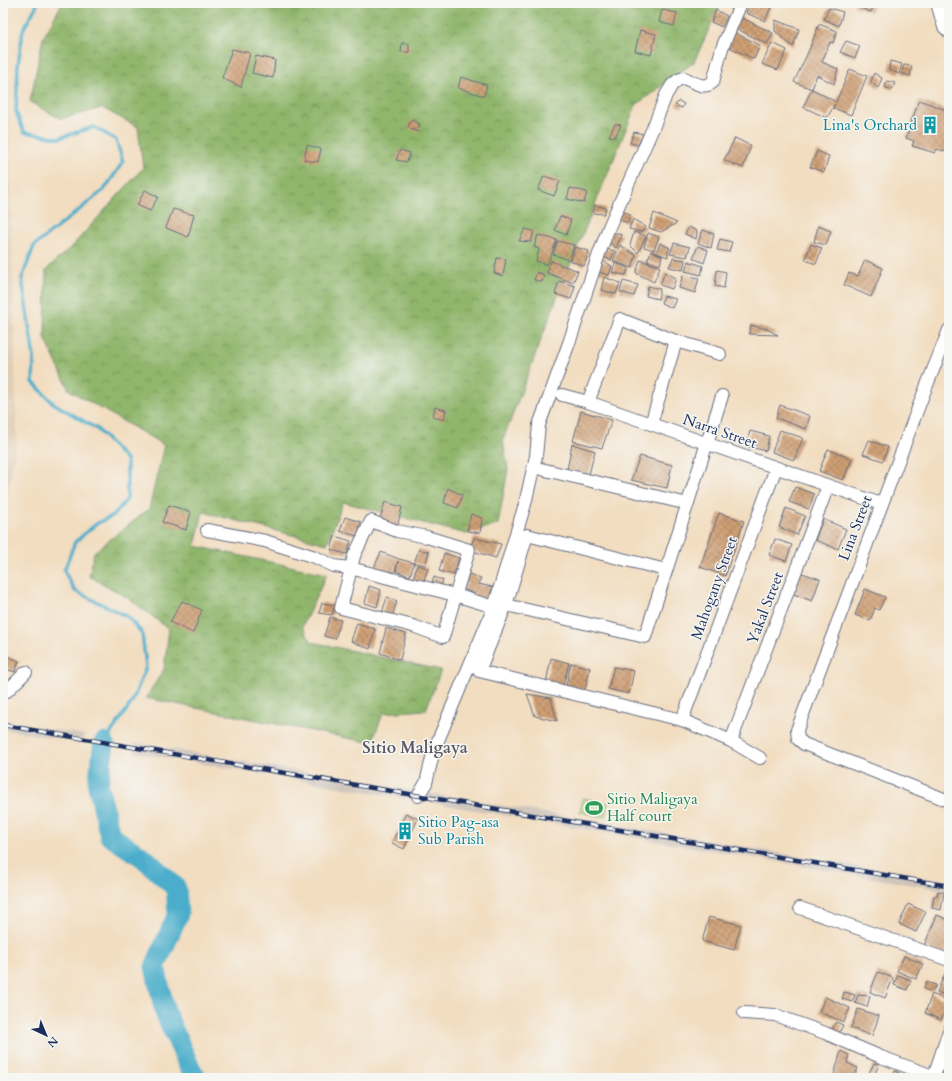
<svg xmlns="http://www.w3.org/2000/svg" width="952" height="1081" font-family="Cardo,serif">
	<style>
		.built { fill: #e0cdb5 }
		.railway { fill: #ccc2b9 }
		.forest { fill: url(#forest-crowns); stroke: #567265 }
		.garden { fill: #b5d57d; stroke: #68826e }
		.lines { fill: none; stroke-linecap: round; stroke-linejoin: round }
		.stream { stroke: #4cadcb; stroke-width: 3.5 }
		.river { stroke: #4cadcb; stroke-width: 21 }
		.building { fill: url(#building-cross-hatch) }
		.street-casing { stroke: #666c80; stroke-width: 14 }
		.street { stroke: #fff; stroke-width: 12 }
		.rail-casing { stroke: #1b2f5e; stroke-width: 4.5 }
		.rail { stroke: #f6f6f2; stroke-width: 3; stroke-dasharray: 9; stroke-linecap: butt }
		.labels { text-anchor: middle; stroke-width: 3; stroke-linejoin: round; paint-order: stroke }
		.culture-label { font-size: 15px; fill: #0d838f; stroke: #f6f6f2; text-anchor: end }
		.street-label { font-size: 15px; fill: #1b2f5e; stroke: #f6f6f2 }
		.leisure-label { font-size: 15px; fill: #27864d; stroke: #f6f6f2; text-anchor: start }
		.neighbourhood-label { font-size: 16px; font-weight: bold; fill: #5a5665; stroke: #f6f6f2 }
	</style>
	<defs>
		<pattern id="forest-crowns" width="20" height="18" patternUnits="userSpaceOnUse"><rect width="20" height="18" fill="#90b66c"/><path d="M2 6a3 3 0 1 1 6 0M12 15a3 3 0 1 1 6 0" fill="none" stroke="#75945c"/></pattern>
		<pattern id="building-cross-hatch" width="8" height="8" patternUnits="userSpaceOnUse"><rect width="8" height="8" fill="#cf9f73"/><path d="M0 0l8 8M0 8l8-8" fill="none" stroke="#a78262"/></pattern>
	</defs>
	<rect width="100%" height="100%" fill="#f6f6f2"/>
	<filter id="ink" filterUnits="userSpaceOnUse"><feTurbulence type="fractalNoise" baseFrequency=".025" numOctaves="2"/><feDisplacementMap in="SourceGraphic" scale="8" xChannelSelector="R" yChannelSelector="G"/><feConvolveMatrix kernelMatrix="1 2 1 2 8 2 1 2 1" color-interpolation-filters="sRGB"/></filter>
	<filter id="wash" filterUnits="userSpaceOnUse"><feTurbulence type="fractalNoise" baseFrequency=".012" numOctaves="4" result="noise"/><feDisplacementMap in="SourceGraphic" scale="16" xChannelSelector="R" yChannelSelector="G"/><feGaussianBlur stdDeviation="0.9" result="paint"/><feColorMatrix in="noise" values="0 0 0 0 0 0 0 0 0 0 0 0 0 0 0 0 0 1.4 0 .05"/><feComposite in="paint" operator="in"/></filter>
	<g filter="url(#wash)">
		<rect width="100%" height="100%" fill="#f2ddc0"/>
		<!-- built -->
		<path class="built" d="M3,3H5L17,439L3,522Z"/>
		<!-- railway -->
		<g class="railway">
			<path d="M3,721L84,735L83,743L3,729Z"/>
			<path d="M135,743L949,882V891L134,752Z"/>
		</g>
		<!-- forest -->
		<path class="forest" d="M62,3H721L694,62L636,105L563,282L503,440L508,469L498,524L466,534L343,502L327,544L203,512L195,546L327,574L302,627L312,642L441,670L426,710L383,713L372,743L146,698L164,669L169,629L128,598L89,576L94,552L149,509L164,445L69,390L45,338L46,270L74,244L143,168L138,127L102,108L61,119L30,102L43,38Z"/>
		<!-- garden -->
		<path class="garden" d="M583,798L608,803L605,817L580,812Z"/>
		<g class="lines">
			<!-- stream -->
			<path class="stream" d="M38,3L23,30L18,65L16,112L24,132L59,138L94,127L116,140L123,162L104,190L34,246L22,278L34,358L33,382L53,403L97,429L127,461V499L114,515L96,524L75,542L64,571L75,591L128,617L142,633L146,667L132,702L104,743"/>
			<!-- river -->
			<path class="river" d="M104,743L98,785L110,836L144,858L176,888L178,914L155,967L165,1012L189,1066L196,1078"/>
		</g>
		<g id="blocks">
			<!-- building -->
			<g class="building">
				<path d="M750,3H767L772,5L765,21L746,13Z"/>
				<path d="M855,3H875L871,12L854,6Z"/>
				<path d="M829,8L843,12L839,26L824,19Z"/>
				<path d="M662,10L677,13L674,26L659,22Z"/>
				<path d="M716,10L727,16L722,27L711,22Z"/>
				<path d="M738,16L773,33L767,44L733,27Z"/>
				<path d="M775,20L799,29L793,47L775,31Z"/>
				<path d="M819,24L837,31L833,43L830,42L822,62L838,69L834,84L817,75L812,89L836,102L850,69L867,76L851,115L833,108L835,104L827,118L803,107L812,89L794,82L810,48Z"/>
				<path d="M640,30L656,34L651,55L635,51Z"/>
				<path d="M731,31L760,45L754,59L725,45Z"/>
				<path d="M846,41L860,46L855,58L840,52Z"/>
				<path d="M402,43L409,44V52H401Z"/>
				<path d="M772,43L787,50L778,70L762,64Z"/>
				<path d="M232,49L250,53L241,87L222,78Z"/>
				<path d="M256,56L275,60L273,78L252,73Z"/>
				<path d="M890,61L902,64L899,74L889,70Z"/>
				<path d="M904,65L912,66L910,76L902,73Z"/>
				<path d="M874,73L882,78L878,88L871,82Z"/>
				<path d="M461,77L487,85L484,96L458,88Z"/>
				<path d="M887,81L895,83L892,90L885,87Z"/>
				<path d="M919,100L949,111V153L937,149L935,153L912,146L914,141L906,138Z"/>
				<path d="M679,101L684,104L682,108L675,105Z"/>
				<path d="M411,120L420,124L418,132L408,128Z"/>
				<path d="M615,124L621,125L615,137L609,136Z"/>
				<path d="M634,132L643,134L638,145L630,143Z"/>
				<path d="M735,138L751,146L743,168L724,160Z"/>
				<path d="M307,145L321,149L318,162L304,160Z"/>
				<path d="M400,150L410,153L407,162L396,160Z"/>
				<path d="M817,151L829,156L824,172L810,167Z"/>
				<path d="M544,176L560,181L554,196L538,190Z"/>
				<path d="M570,188L587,192L584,203L567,199Z"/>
				<path d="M145,190L158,197L150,211L137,205Z"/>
				<path d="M595,205L606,208L604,214L593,213Z"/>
				<path d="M173,209L194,215L188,237L166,228Z"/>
				<path d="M619,210L630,214L628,223L615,218Z"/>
				<path d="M654,213L677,223L661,232L649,228Z"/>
				<path d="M560,216L571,220L566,235L555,230Z"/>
				<path d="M633,219L646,227L641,232L629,229Z"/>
				<path d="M818,226L831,231L826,245L814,242Z"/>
				<path d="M689,227L697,231L696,239L685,234Z"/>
				<path d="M525,229L534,231L531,242L519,241Z"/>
				<path d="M703,230L714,234L711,248L698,243Z"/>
				<path d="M610,231L622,235L616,248L609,242Z"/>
				<path d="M634,232L646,236L638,253L630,245Z"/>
				<path d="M648,233L659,237L654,250L644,247Z"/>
				<path d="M538,235L557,240L547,265L536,261L539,249L534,247Z"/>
				<path d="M720,239L732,242L729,252L717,250Z"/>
				<path d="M558,241L574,245L569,260L553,254Z"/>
				<path d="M660,243L670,248L668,252V257L656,253Z"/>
				<path d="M674,243L690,247L687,257L670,254Z"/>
				<path d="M811,244L822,248L816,264L805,260Z"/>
				<path d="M620,245L636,255L632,268L613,261Z"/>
				<path d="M698,246L708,250L704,263L693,258Z"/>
				<path d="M575,247L589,251L584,266L571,261Z"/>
				<path d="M603,248L615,251L611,260L601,256Z"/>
				<path d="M651,251L662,256L660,265L647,261Z"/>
				<path d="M497,258L506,259L503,276L494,273Z"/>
				<path d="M598,258L612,266L609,275L595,271Z"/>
				<path d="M673,258L685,260L683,270L669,267Z"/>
				<path d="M640,260L660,267L654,282L636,273Z"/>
				<path d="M865,260L883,268L871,297L844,285L849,273L858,276Z"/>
				<path d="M551,261L578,271L573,283L547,273Z"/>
				<path d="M688,261L703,266L701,275L685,271Z"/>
				<path d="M615,263L628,268L626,275L612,273Z"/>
				<path d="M717,270L726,272L724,288L715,286Z"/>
				<path d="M537,272L544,275L542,282L534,280Z"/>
				<path d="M665,272L676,278L672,289L660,285Z"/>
				<path d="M683,275L699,278L695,293L679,288Z"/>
				<path d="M604,277L620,283L616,294L601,290Z"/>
				<path d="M559,281L575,286L571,299L555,294Z"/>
				<path d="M623,281L638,285L634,296L620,292Z"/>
				<path d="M648,286L660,289L658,299L646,296Z"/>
				<path d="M664,296L676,299L672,308L661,303Z"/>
				<path d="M751,325L767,329L778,335L749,334Z"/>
				<path d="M780,405L810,416L806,429L776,418Z"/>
				<path d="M435,407L446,410L444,420L433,417Z"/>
				<path d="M581,411L612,420L602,448L573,441Z"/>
				<path d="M780,430L803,438L794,460L772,452Z"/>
				<path d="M750,431L769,436L766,451L746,446Z"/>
				<path d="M869,440L888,447L883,461L863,454Z"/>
				<path d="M572,444L595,451L589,474L567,470Z"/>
				<path d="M828,449L852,459L843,480L819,471Z"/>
				<path d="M640,456L672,465L667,488L631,480Z"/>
				<path d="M795,487L814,494L809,509L789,502Z"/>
				<path d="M448,488L462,495L458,508L444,503Z"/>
				<path d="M385,502L402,507L397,528L379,522Z"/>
				<path d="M169,505L191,512L186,530L162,522Z"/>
				<path d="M786,508L805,516L797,535L779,527Z"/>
				<path d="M719,513L744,521L725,576L700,567Z"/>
				<path d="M471,514L482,518L480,533L467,531Z"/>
				<path d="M345,517L361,522L357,536L340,531Z"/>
				<path d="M823,519L846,529L838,549L815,540Z"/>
				<path d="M335,536L351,541L347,554L331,550Z"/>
				<path d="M474,538L501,544L496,558L469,550Z"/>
				<path d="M775,539L792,545L786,561L769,555Z"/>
				<path d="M419,549L429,552L425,565L414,563Z"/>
				<path d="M381,552L399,559L414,563L410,576L396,571L398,561L394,574L374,568Z"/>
				<path d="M444,553L459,558L454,575L439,571Z"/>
				<path d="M417,565L428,568L422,586L412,583Z"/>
				<path d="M799,572L820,579L812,601L791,593Z"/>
				<path d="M469,574L481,578L478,584L493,587L488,601L474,598L475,594L464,589Z"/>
				<path d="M434,577L443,580L440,590L430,588Z"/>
				<path d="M369,586L381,590L377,607L365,603Z"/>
				<path d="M865,589L885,597L879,610L875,608L870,621L855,615Z"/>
				<path d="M387,597L397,601L392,617L382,613Z"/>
				<path d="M182,601L202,610L193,633L170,622Z"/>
				<path d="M322,603L335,605L332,615L319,613Z"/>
				<path d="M330,617L341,620L335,639L324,636Z"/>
				<path d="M357,623L375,629L370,649L351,641Z"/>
				<path d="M386,628L406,634L400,660L380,653Z"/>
				<path d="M7,656L19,661L15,672L3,668Z"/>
				<path d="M551,658L569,663L563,686L546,683Z"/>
				<path d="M571,663L590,668L585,690L566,685Z"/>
				<path d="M614,667L634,671L629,694L608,689Z"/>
				<path d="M527,694L551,698L557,721L535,716Z"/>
				<path d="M406,813L418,819L404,849L392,843Z"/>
				<path d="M938,891L944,892L941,910L932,908L934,896H937Z"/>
				<path d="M908,904L926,912L916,932L899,924Z"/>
				<path d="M937,915L949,920V943L944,955L924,946Z"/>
				<path d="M709,917L741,925L734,950L702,941Z"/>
				<path d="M904,956L923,964L916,979L897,971Z"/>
				<path d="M946,971L949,972V997L937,992Z"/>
				<path d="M878,972L893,978L885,998L870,992Z"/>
				<path d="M898,975L911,980L907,990L894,985Z"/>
				<path d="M926,982L936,985L932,992L924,989Z"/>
				<path d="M844,992L855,995L852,1002L842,999Z"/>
				<path d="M932,994L949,1001L941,1020L925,1013Z"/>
				<path d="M858,995L870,996L867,1007L855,1003Z"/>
				<path d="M825,997L850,1008L844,1022L819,1012Z"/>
				<path d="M858,1009L879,1016L872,1036L851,1028Z"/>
				<path d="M836,1022L843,1025L838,1035L831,1032Z"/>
				<path d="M841,1051L849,1055L847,1063L858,1068L854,1078H833Z"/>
				<path d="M949,1051V1078H945L939,1075Z"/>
				<path d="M874,1063L879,1065L873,1077L868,1075Z"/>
				<path d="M895,1071L900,1074L898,1078L892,1077Z"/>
				<path d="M902,1074L913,1078H900Z"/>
			</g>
		</g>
	</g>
	<g filter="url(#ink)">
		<use href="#blocks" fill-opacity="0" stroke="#666c80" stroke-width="1"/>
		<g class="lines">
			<!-- street casing -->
			<g class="street-casing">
				<g id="street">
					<path d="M937,3L944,27L949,32"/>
					<path d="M949,330L923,395L797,730L798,739L804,744L949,801"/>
					<path d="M562,395L588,402L651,424L881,504"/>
					<path d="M588,402L620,319L676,341L720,354"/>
					<path d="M651,424L676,341"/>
					<path d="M541,469L688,504"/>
					<path d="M371,521L397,531L427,537L469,550L443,637L413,626L341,608L354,556Z"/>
					<path d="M207,530L265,541L315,557L334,566L350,568L455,595L494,607"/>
					<path d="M666,570L527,535L506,605L479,671L682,720L731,741L760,758"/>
					<path d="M506,605L645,637L722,396"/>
					<path d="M3,692L7,691L26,672"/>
					<path d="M682,720L776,468"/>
					<path d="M731,741L828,486"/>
					<path d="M418,796L426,783L434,750L494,607L525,504L536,456L539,425L569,343L599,254L609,227L653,128L666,95L672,85L678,80L684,78C694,82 703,90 713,82L722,48L741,3"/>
					<path d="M800,908L949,960"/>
					<path d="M744,1013L775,1015L825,1033L881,1057L930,1075L935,1073L949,1031"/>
				</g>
			</g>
			<!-- street -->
			<use href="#street" class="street"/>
			<!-- rail casing -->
			<g class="rail-casing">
				<path id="rail" d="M3,725L949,886"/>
			</g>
			<!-- rail -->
			<use href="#rail" class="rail"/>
		</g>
	</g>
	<!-- icons -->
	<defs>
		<g id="building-bare" transform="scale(1.38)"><path d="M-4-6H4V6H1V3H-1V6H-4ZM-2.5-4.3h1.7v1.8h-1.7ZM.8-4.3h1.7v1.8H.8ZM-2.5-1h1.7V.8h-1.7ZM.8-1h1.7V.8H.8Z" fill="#0f9aa8" stroke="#f6f6f2" stroke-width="2.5" paint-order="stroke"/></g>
		<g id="stadium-bare" transform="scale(1.38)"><path d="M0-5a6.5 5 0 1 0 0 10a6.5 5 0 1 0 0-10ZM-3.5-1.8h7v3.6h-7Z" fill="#2e9e5b" stroke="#f6f6f2" stroke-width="2.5" paint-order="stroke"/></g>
	</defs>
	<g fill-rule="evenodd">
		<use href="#building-bare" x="930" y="125"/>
		<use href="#stadium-bare" x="594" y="808"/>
		<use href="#building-bare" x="405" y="831"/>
	</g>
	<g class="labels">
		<!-- culture labels -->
		<g class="culture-label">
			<text x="917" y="130">Lina's Orchard</text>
			<text x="418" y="827" text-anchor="start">Sitio Pag-asa<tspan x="418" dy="17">Sub Parish</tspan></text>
		</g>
		<!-- street labels -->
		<g class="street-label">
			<text transform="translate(720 431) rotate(19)" y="5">Narra Street</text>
			<text transform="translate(855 528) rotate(-69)" y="5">Lina Street</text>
			<text transform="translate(714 588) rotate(-70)" y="5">Mahogany Street</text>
			<text transform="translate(765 608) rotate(-69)" y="5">Yakal Street</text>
		</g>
		<!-- leisure labels -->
		<g class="leisure-label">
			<text x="607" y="804">Sitio Maligaya<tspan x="607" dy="17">Half court</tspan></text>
		</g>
		<!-- neighbourhood labels -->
		<g class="neighbourhood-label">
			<text x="415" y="753">Sitio Maligaya</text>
		</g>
	</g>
	<!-- margin -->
	<rect width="952" height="1081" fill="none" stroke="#f6f6f2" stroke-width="16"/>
	<!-- north arrow -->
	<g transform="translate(46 1035) rotate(136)" stroke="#f6f6f2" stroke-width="3" paint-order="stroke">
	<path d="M0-3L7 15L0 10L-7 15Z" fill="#1b2f5e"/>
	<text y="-6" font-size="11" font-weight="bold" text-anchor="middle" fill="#1b2f5e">N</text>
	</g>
</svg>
